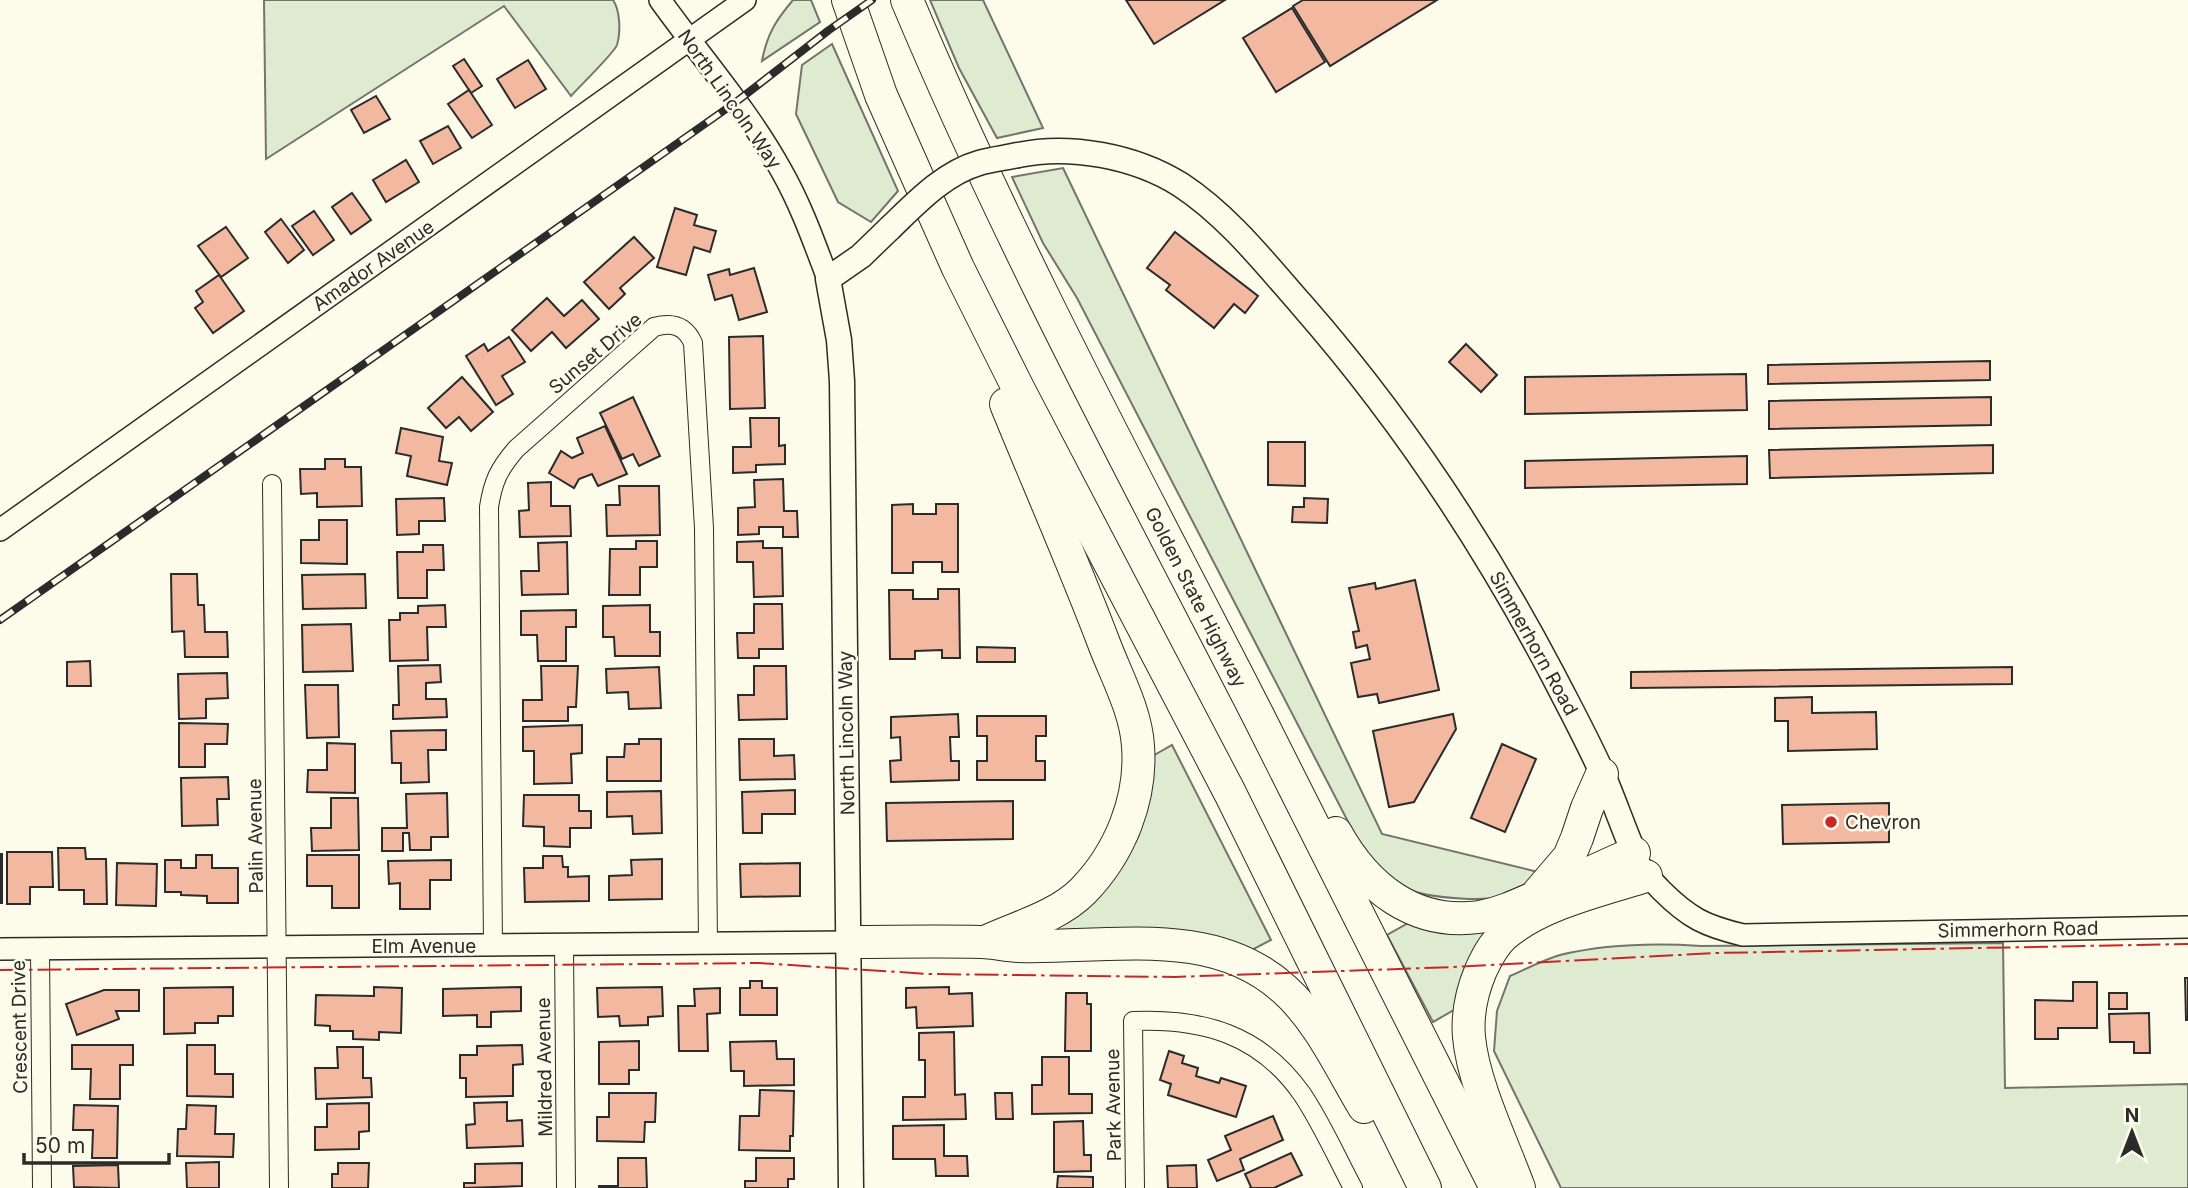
<svg xmlns="http://www.w3.org/2000/svg" width="2188" height="1188" font-family="Inter,sans-serif">
	<style>
		.green { fill: #deebd1; stroke: #74746e; stroke-width: 2 }
		.building { fill: #f2b8a0; stroke: #2b2b2b; stroke-width: 2 }
		.lines { fill: none; stroke-linecap: round; stroke-linejoin: round }
		.minor-casing { stroke: #2b2b2b; stroke-width: 20 }
		.tertiary-casing { stroke: #2b2b2b; stroke-width: 24 }
		.secondary-casing { stroke: #2b2b2b; stroke-width: 27 }
		.motorway-casing { stroke: #2b2b2b; stroke-width: 34 }
		.minor { stroke: #fdfbea; stroke-width: 18 }
		.tertiary { stroke: #fdfbea; stroke-width: 21 }
		.secondary { stroke: #fdfbea; stroke-width: 24 }
		.motorway { stroke: #fdfbea; stroke-width: 32 }
		.rail-casing { stroke: #2b2b2b; stroke-width: 8 }
		.rail { stroke: #fdfbea; stroke-width: 5; stroke-dasharray: 16; stroke-linecap: butt }
		.secondary-bridge-casing { stroke: #2b2b2b; stroke-width: 27; stroke-linecap: butt }
		.secondary-bridge { stroke: #fdfbea; stroke-width: 24 }
		.power { stroke: #c62828; stroke-width: 2; stroke-dasharray: 24 5 3.5 5; stroke-linecap: butt }
		.poi-dot { fill: #c62828; stroke: #fdfbea; stroke-width: 2.5 }
		.labels { text-anchor: middle; stroke-width: 5; stroke-linejoin: round; paint-order: stroke }
		.street-label { font-size: 19px; fill: #2b2b2b; stroke: #fdfbea }
		.poi-label { font-size: 19px; fill: #2b2b2b; stroke: #fdfbea; text-anchor: start }
	</style>
	<rect width="100%" height="100%" fill="#fdfbea"/>
	<!-- green -->
	<g class="green">
		<path d="M264,0H613C620,10 621,32 617,45C614,53 579,87 571,96L504,6L266,159Z"/>
		<path d="M793,0H811L820,22L762,61C767,34 776,20 793,0Z"/>
		<path d="M930,0H983L1043,128L997,138L959,68Z"/>
		<path d="M832,44L898,191L871,222L838,202L796,114L802,65Z"/>
		<path d="M1063,168L1382,834L1538,872C1531,878 1523,888 1514,893C1493,904 1428,898 1407,889C1385,879 1371,858 1357,839L1077,298L1043,243L1012,177Z"/>
		<path d="M1172,745L1271,940L1250,951L1029,935L1116,873L1138,837L1150,796L1151,757Z"/>
		<path d="M1412,921L1492,925L1459,1007L1433,1022L1387,935Z"/>
		<path d="M2003,943L2005,1088L2188,1084V1188H1561L1494,1051L1497,1011L1510,976C1526,969 1543,960 1560,955C1606,944 1655,943 1701,946Z"/>
	</g>
	<!-- building -->
	<g class="building">
		<path d="M1126,0H1225L1154,44Z"/>
		<path d="M1303,0H1437L1330,66L1293,6Z"/>
		<path d="M1292,8L1325,62L1276,92L1243,38Z"/>
		<path d="M464,59L482,86L471,93L453,66Z"/>
		<path d="M528,60L546,89L515,108L497,79Z"/>
		<path d="M469,90L492,125L472,138L448,104Z"/>
		<path d="M376,96L390,119L364,133L351,110Z"/>
		<path d="M448,126L461,148L433,164L420,141Z"/>
		<path d="M406,160L419,182L386,202L373,180Z"/>
		<path d="M352,193L371,220L351,234L332,207Z"/>
		<path d="M675,208L697,215L694,225L716,231L710,252L694,247L686,275L657,267Z"/>
		<path d="M314,211L334,240L313,255L292,226Z"/>
		<path d="M281,219L304,250L288,263L265,232Z"/>
		<path d="M226,227L248,258L221,277L198,246Z"/>
		<path d="M1175,232L1258,296L1245,313L1234,304L1214,328L1166,290L1170,285L1147,268Z"/>
		<path d="M634,237L654,258L620,288L625,294L609,309L584,282Z"/>
		<path d="M754,268L767,312L739,320L732,295L715,300L708,275L729,269L730,275Z"/>
		<path d="M219,275L244,311L213,333L195,308L203,302L196,291Z"/>
		<path d="M547,298L564,316L582,300L599,319L566,348L552,332L531,351L512,330Z"/>
		<path d="M763,336L765,408L730,409L729,337Z"/>
		<path d="M509,337L525,362L502,376L513,394L496,405L466,356L484,344L488,351Z"/>
		<path d="M1466,344L1497,375L1481,392L1449,362Z"/>
		<path d="M1990,361V380L1768,384V365Z"/>
		<path d="M1746,374L1747,410L1525,414V377Z"/>
		<path d="M462,377L493,412L471,431L459,417L446,428L428,408Z"/>
		<path d="M633,397L660,456L639,466L633,454L622,459L600,413Z"/>
		<path d="M1991,397V425L1769,429V401Z"/>
		<path d="M750,418H779V446L785,445V464L756,465V472L733,473V447H751Z"/>
		<path d="M605,426L627,474L598,486L592,474L579,479L574,488L549,473L561,451L572,458L583,453L577,438Z"/>
		<path d="M401,428L443,437L439,461L452,463L447,485L407,476L411,456L396,453Z"/>
		<path d="M1268,442H1305V486L1268,485Z"/>
		<path d="M1993,445V473L1770,478L1769,450Z"/>
		<path d="M1747,456V484L1525,488V461Z"/>
		<path d="M325,459H345V467H361L362,506L317,507V493L301,494L300,469H325Z"/>
		<path d="M783,479L784,511H797L798,537H783V527H759V534L738,535V508L755,507L754,480Z"/>
		<path d="M551,482V506H570L571,536L520,537L519,511L529,510L528,483Z"/>
		<path d="M619,486H659L660,535L607,536L606,505H620Z"/>
		<path d="M444,498L445,521H419V534L397,535L396,499Z"/>
		<path d="M1304,498L1328,499L1327,523L1292,522L1293,507H1304Z"/>
		<path d="M913,504V514H936V504H958V572H942V562H913V573H892V505Z"/>
		<path d="M319,520H347V564L301,563V540H319Z"/>
		<path d="M636,541H657V567H640V595H609L610,549H636Z"/>
		<path d="M763,541V548H782L783,596L754,597L753,562H737V542Z"/>
		<path d="M567,542L568,594L522,595L521,571H539L538,543Z"/>
		<path d="M423,545H443L444,570H427V598H398L397,552H423Z"/>
		<path d="M171,574H197L198,605H204L205,632H227L228,657H185L184,631L172,632Z"/>
		<path d="M365,574L366,608L303,609L302,575Z"/>
		<path d="M1415,580L1439,690L1379,703L1377,694L1358,697L1351,663L1370,659L1367,645L1356,648L1353,632L1359,631L1349,588L1375,583L1376,589Z"/>
		<path d="M938,589H959L960,658H942V650L915,651V659H890L889,590H913V599H938Z"/>
		<path d="M754,604H782L783,649H759V658H738L737,633H754Z"/>
		<path d="M445,605L446,627H427L428,660L390,661L389,620H400V613H418V606Z"/>
		<path d="M650,605V632H660V656H615L614,637H603V606Z"/>
		<path d="M576,610V627H566V661H538L537,635H521V611Z"/>
		<path d="M351,624L353,671L303,672L302,625Z"/>
		<path d="M977,647L1015,648V662H977Z"/>
		<path d="M90,661L91,686H67V662Z"/>
		<path d="M440,665L441,682L426,683V699H446L447,717L393,719V705H399L398,666Z"/>
		<path d="M541,666H578L576,707H568V721H523V700H542Z"/>
		<path d="M754,666H786L787,719L739,720L738,695H754Z"/>
		<path d="M659,667L661,708L629,709L628,692L607,693L606,669Z"/>
		<path d="M2012,667V684L1631,688V672Z"/>
		<path d="M227,673L228,698L206,699V718L179,719L178,674Z"/>
		<path d="M305,685H338L339,737L307,738Z"/>
		<path d="M1812,697V713L1876,712L1877,749L1788,751V721H1775V698Z"/>
		<path d="M958,714L959,737H950L951,761H959V780L891,782L890,761L901,760L900,737L891,738V717Z"/>
		<path d="M1453,714L1456,729L1414,802L1389,807L1373,731Z"/>
		<path d="M977,716H1046V736H1036V761H1045V780H977V761H987V736H977Z"/>
		<path d="M179,723L228,724L227,744H205V767H179Z"/>
		<path d="M582,725V753L571,754L572,783L534,784V751H523V727Z"/>
		<path d="M446,730V750H428L429,782L401,783V763H392L391,731Z"/>
		<path d="M639,739H661V781H607V757H624L625,744H639Z"/>
		<path d="M739,739H774V756L794,755L795,779L740,780Z"/>
		<path d="M327,743L355,744V793L307,792L308,770H327Z"/>
		<path d="M1502,744L1536,759L1505,832L1471,818Z"/>
		<path d="M228,777L229,799H217L218,825L182,826L181,778Z"/>
		<path d="M795,790V814H762V833H743L742,792Z"/>
		<path d="M661,791L662,833L633,834L632,816L607,817V792Z"/>
		<path d="M447,793L448,837H431V850H410L409,833H403V851H382V828H407L406,794Z"/>
		<path d="M524,795H579V811H591V828H570V847L544,846V827L523,826Z"/>
		<path d="M331,798H358L359,850L312,851L311,828H331Z"/>
		<path d="M1013,801V839L887,841L886,803Z"/>
		<path d="M1889,803V842L1783,844L1782,805Z"/>
		<path d="M58,848H85L86,859H106L107,904H84V890H59Z"/>
		<path d="M7,852H52L53,887H30V904H7Z"/>
		<rect x="0" y="854" width="2" height="49"/>
		<path d="M196,855H212V868H238V903H207V896L181,895V892H165V860H181V868H196Z"/>
		<path d="M307,855H359V908H332V886H307Z"/>
		<path d="M543,856H562L563,867H568V877L589,876V901L525,902L524,868H543Z"/>
		<path d="M662,859V899L609,900V876L632,875L631,860Z"/>
		<path d="M451,860V880H430V909H400V883L389,884L388,861Z"/>
		<path d="M117,863L157,864L156,906L116,905Z"/>
		<path d="M800,863V896L741,897L740,864Z"/>
		<path d="M2185,978H2188V1020H2186Z"/>
		<path d="M750,981H762V988H777V1015H740V988H750Z"/>
		<path d="M2073,982H2097V1028H2058V1039H2035V1000L2073,1001Z"/>
		<path d="M233,987V1016H218V1023H195V1033L164,1034V988Z"/>
		<path d="M374,987L402,988L401,1033L379,1032V1040L353,1039V1031H330V1026L315,1025L316,995L374,996Z"/>
		<path d="M521,987V1011L491,1012V1027H477V1015L443,1016V989Z"/>
		<path d="M662,987L663,1016L648,1017V1025L620,1026L619,1016L598,1017L597,988Z"/>
		<path d="M949,987V994L972,993L973,1026L917,1028L916,1007L906,1008V988Z"/>
		<path d="M720,988V1013L707,1014L708,1051H679L678,1006H695L694,989Z"/>
		<path d="M104,990H139V1011H116L119,1019L77,1035L66,1004Z"/>
		<path d="M1066,993H1087V1004H1091V1051H1065Z"/>
		<rect x="2109" y="993" width="18" height="16"/>
		<path d="M2149,1013L2150,1053H2134V1042H2110L2109,1014Z"/>
		<path d="M954,1032L955,1095L965,1094L966,1119L903,1120V1097H925V1060H919V1033Z"/>
		<path d="M639,1041V1070H629V1084H599V1042Z"/>
		<path d="M776,1041L777,1059H794V1085L744,1086V1071H731L730,1042Z"/>
		<path d="M72,1045H133V1065H120V1099H90L91,1069H72Z"/>
		<path d="M187,1045H215V1074H233V1097L187,1096Z"/>
		<path d="M522,1045L523,1064L513,1065V1096L466,1097V1078H460V1055H477V1046Z"/>
		<path d="M337,1047H363V1078H371L372,1097L316,1099L315,1068H338Z"/>
		<path d="M1169,1051L1184,1056L1182,1063L1198,1068L1196,1076L1219,1083L1221,1078L1246,1086L1236,1117L1168,1095L1171,1084L1160,1080Z"/>
		<path d="M1042,1057H1069V1094H1092V1113L1032,1114V1085H1042Z"/>
		<path d="M760,1090L794,1091L793,1136H790V1151L739,1150L740,1116H759Z"/>
		<path d="M609,1093H656L655,1122H645L644,1142L597,1141V1117H609Z"/>
		<path d="M995,1093H1012L1013,1119H996Z"/>
		<path d="M507,1102V1121L522,1120L523,1146L467,1148L466,1125L475,1124L474,1103Z"/>
		<path d="M369,1103V1131L359,1132V1149L315,1150V1127H327V1104Z"/>
		<path d="M74,1105L118,1106L117,1158H92L93,1130H73Z"/>
		<path d="M187,1105L216,1106L215,1134H234L233,1157L177,1156L178,1129H186Z"/>
		<path d="M1273,1116L1283,1140L1240,1159L1244,1170L1217,1181L1208,1160L1231,1150L1225,1136Z"/>
		<path d="M1083,1121L1084,1155H1091V1171L1054,1172V1122Z"/>
		<path d="M944,1125V1156H967L968,1176H936L935,1159H893V1126Z"/>
		<path d="M1291,1153L1302,1175L1274,1188H1250L1251,1187L1245,1174Z"/>
		<path d="M618,1158H646L647,1188H599V1186H618Z"/>
		<path d="M756,1158H794V1179H788V1188H745V1181H756Z"/>
		<path d="M219,1162V1188H187L186,1163Z"/>
		<path d="M338,1163H369L368,1188H332V1174H338Z"/>
		<path d="M522,1163V1186L464,1188V1183H475V1164Z"/>
		<path d="M118,1165L119,1188L74,1187L73,1166Z"/>
		<path d="M1196,1165L1197,1188H1168L1167,1166Z"/>
		<path d="M1058,1176L1093,1177V1188H1057Z"/>
	</g>
	<g class="lines">
		<!-- minor casing -->
		<g class="minor-casing">
			<g id="minor">
				<path d="M272,484L279,1188"/>
				<path d="M493,945L489,507C493,481 499,469 516,449L654,327C672,322 685,325 693,343L704,528L708,944"/>
				<path d="M564,945L566,1188"/>
				<path d="M40,949L42,1188"/>
				<path d="M1135,1188L1133,1021C1202,1018 1260,1034 1302,1094C1321,1122 1337,1158 1353,1188"/>
			</g>
		</g>
		<!-- tertiary casing -->
		<g class="tertiary-casing">
			<g id="tertiary">
				<path d="M660,0C700,56 748,110 781,170C801,205 814,242 828,279"/>
				<path d="M0,530L745,0"/>
				<path d="M1640,865C1645,875 1653,881 1661,890C1689,918 1705,926 1743,935L2188,927"/>
				<path d="M0,949L849,942"/>
			</g>
		</g>
		<!-- secondary casing -->
		<g class="secondary-casing">
			<g id="secondary">
				<path d="M1018,155C1070,144 1135,156 1181,185C1228,216 1264,262 1301,304C1400,417 1483,542 1553,675C1570,708 1588,741 1603,775C1614,801 1623,827 1634,853"/>
				<path d="M851,1188L842,381L839,340L828,279L861,256L890,228"/>
			</g>
		</g>
		<!-- motorway casing -->
		<g class="motorway-casing">
			<g id="motorway">
				<path d="M848,0L881,95L958,268L1018,388L1230,793L1425,1188"/>
				<path d="M907,0C1007,238 1129,465 1247,694C1331,858 1413,1023 1496,1188"/>
				<path d="M1336,833C1366,887 1414,926 1479,917C1503,913 1524,902 1545,893C1575,880 1604,866 1634,853"/>
				<path d="M1539,892L1569,857L1577,838L1587,808L1602,774"/>
				<path d="M849,942C893,942 937,941 981,942C994,942 1006,946 1018,946C1108,949 1211,923 1284,989C1319,1020 1340,1067 1364,1107"/>
				<path d="M985,942C1017,927 1057,917 1083,891C1120,853 1142,799 1138,746C1136,712 1117,677 1105,646C1074,564 1039,485 1006,404"/>
				<path d="M1519,1188C1503,1144 1473,1083 1469,1037C1467,1014 1472,991 1481,970C1487,957 1493,945 1504,935C1540,904 1601,890 1646,876"/>
			</g>
		</g>
		<!-- minor -->
		<use href="#minor" class="minor"/>
		<!-- tertiary -->
		<use href="#tertiary" class="tertiary"/>
		<!-- secondary -->
		<use href="#secondary" class="secondary"/>
		<!-- motorway -->
		<use href="#motorway" class="motorway"/>
		<!-- rail casing -->
		<g class="rail-casing">
			<path id="rail" d="M0,620L736,102L829,30L872,0"/>
		</g>
		<!-- rail -->
		<use href="#rail" class="rail"/>
		<!-- secondary-bridge casing -->
		<g class="secondary-bridge-casing">
			<path id="secondary-bridge" d="M890,228C916,203 944,173 979,163C992,159 1005,158 1018,155"/>
		</g>
		<!-- secondary-bridge -->
		<use href="#secondary-bridge" class="secondary-bridge"/>
		<!-- power -->
		<path class="power" d="M0,970L759,963L929,974L1175,977L1453,967L1717,953L2188,944"/>
	</g>
	<!-- markers -->
	<circle class="poi-dot" cx="1831" cy="822" r="7"/>
	<g class="labels">
		<!-- street labels -->
		<g class="street-label">
			<text transform="translate(730 99) rotate(55)" y="7">North Lincoln Way</text>
			<text transform="translate(373 265) rotate(-35)" y="7">Amador Avenue</text>
			<text transform="translate(595 353) rotate(-40)" y="7">Sunset Drive</text>
			<text transform="translate(1196 597) rotate(63)" y="7">Golden State Highway</text>
			<text transform="translate(1534 643) rotate(61)" y="7">Simmerhorn Road</text>
			<text transform="translate(846 733) rotate(-91)" y="7">North Lincoln Way</text>
			<text transform="translate(255 836) rotate(-91)" y="7">Palin Avenue</text>
			<text transform="translate(2018 929) rotate(-1)" y="7">Simmerhorn Road</text>
			<text x="424" y="953">Elm Avenue</text>
			<text transform="translate(19 1027) rotate(-91)" y="7">Crescent Drive</text>
			<text transform="translate(544 1067) rotate(-91)" y="7">Mildred Avenue</text>
			<text transform="translate(1113 1105) rotate(-91)" y="7">Park Avenue</text>
		</g>
		<!-- poi labels -->
		<g class="poi-label">
			<text x="1845" y="829">Chevron</text>
		</g>
	</g>
	<!-- north arrow -->
	<g transform="translate(2132 1132)" stroke="#fdfbea" stroke-width="5" paint-order="stroke">
	<path d="M0-5L12 26L0 18L-12 26Z" fill="#2b2b2b"/>
	<text y="-10" font-size="19" font-weight="bold" text-anchor="middle" fill="#2b2b2b">N</text>
	</g>
	<!-- scale -->
	<path d="M24 1153v10h145v-10" fill="none" stroke="#2b2b2b" stroke-width="3.5"/>
	<text x="35" y="1153" font-size="21" fill="#2b2b2b" stroke="#fdfbea" stroke-width="5" paint-order="stroke">50 m</text>
</svg>
